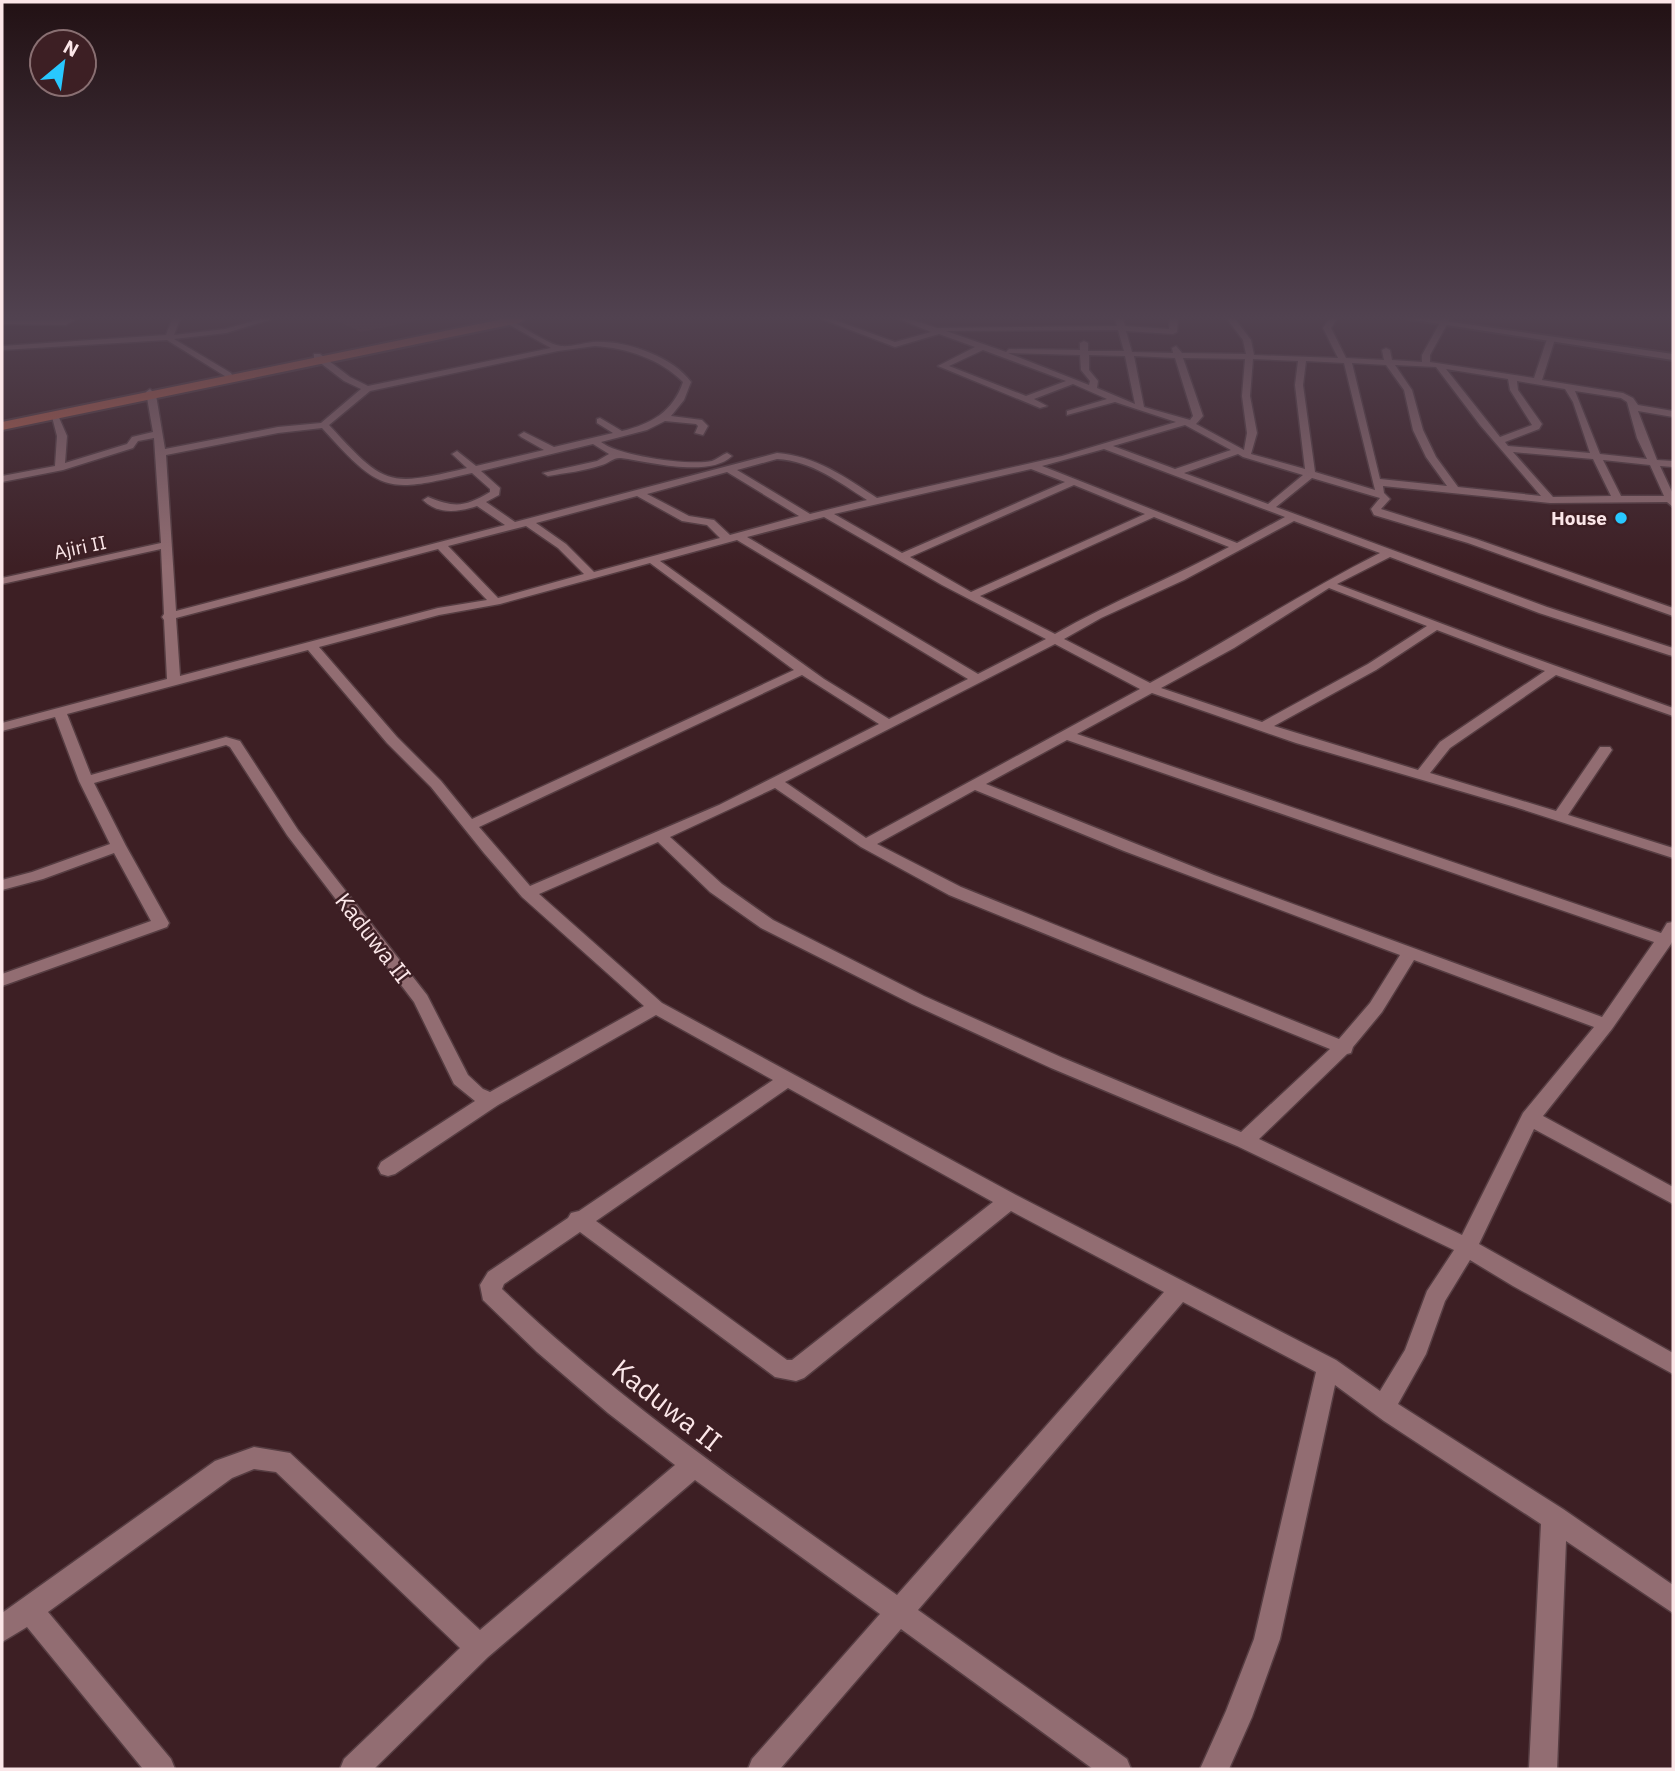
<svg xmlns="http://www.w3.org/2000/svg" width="1675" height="1771" font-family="'IBM Plex Sans',sans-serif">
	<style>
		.built { fill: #4e2930 }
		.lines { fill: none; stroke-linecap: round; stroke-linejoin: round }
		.minor-casing { stroke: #563d42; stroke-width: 3 }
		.tertiary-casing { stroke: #563d42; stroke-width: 4 }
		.primary-casing { stroke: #563d42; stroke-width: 4 }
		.minor { fill: #926d72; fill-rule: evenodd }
		.tertiary { fill: #926d72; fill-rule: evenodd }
		.primary { fill: #bc624d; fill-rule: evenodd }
		.poi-dot { fill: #28c8ff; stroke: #3d1f24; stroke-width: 2.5 }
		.labels { text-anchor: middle; stroke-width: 5; stroke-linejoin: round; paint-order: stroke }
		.far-poi-label { font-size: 19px; font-weight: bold; fill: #fbe6e8; stroke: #3d1f24; text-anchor: end }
		.far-street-label { font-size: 19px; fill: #fbe6e8; stroke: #3d1f24 }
		.street-label { font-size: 23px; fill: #fbe6e8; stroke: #3d1f24 }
		.near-street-label { font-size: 28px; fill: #fbe6e8; stroke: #3d1f24 }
	</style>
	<rect width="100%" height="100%" fill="#3d1f24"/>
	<!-- built -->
	<path class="built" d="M333,319H425L361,332Z"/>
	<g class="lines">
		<!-- minor casing -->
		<g class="minor-casing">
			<g id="minor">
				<path d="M67,319H76L66,325L2,324V320Z"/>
				<path d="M172,319H180L174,335L225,329L260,319H272L226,333L174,339L231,373L232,375L228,378L167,340L2,350V346L166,335Z"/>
				<path d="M499,319H508C521,325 549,345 561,346C571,347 583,343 593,342C625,340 672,356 691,382L684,400L671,416L702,420L708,426L703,435L695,433L698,426L696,424L665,421L647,430L601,442C618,456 691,466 712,461C717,459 722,455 727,453L732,456C709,478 650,462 621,458C614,457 609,463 602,465C585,471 565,473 548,476L543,473L597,461L609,454L593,444L481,471L500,488L499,495L486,502L515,522L777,453C816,456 845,477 877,498L1062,456L1176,422L1115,402L1067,415V411L1107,399L1073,384L1034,399L1047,406L1040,408L938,366L975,347L939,334L895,347L822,319H832L895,342L931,332L899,319H910L937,328L1117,326L1115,319H1123L1125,326L1169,329L1170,319H1178L1177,332L1173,334L1126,331L1132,352L1173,353L1172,348L1176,346L1182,353L1246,354L1243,340L1227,319H1235L1251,340L1254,355L1338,358L1323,328L1329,319H1337L1331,328L1346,358L1384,360L1382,350L1386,348L1390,350L1392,360L1422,362V355L1442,319H1450L1430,355V362L1534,378L1547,339L1551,337L1555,339L1542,380L1623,393L1633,398L1638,405L1673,411V417L1638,411L1657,460L1673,461V467L1660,466L1673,494V507L1667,502L1550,503L1383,486L1384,493L1390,499L1381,509L1476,539L1673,608V616L1468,543L1374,515L1371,509L1380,498L1312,478L1276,507L1547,607L1673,648V656L1669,655L1539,613L1390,557L1337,584L1506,648L1673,708V716L1556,675L1450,748L1430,773L1556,811L1600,747H1610L1612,750L1568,815L1673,848V858L1515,807L1296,743L1152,693L1077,734L1661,933L1667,923L1673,922V940L1671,944L1612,1029L1543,1116L1673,1187V1204L1534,1129L1479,1244L1673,1353V1374L1513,1286L1470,1260L1445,1301L1426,1354L1398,1404L1563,1509L1673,1585V1613L1566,1541L1557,1769H1529L1541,1524L1384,1421L1335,1385L1280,1639L1252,1717L1229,1769H1200L1226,1711L1254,1639L1316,1372L1183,1302L918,1610L1127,1759L1131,1769H1093L901,1629L780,1769H748L752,1759L880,1614L695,1480L488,1657L374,1769H340L344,1759L460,1648L276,1472L254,1469L232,1478L48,1612L171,1759L175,1769H143L27,1627L2,1642V1613L215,1461L254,1447L290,1453L480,1630L675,1465L608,1413L537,1352L483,1300L480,1285L488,1272L568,1218L571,1213L579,1211L773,1080L656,1015L498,1105L395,1174L388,1176L381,1174L378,1168L381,1162L475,1101L454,1084L414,1002L287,835L230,747L226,745L94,783L126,846L169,923L167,927L2,986V974L151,921L114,853L43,879L2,890V880L32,872L110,844L79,781L55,717L2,731V723L167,679L164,620L162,617L164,614L161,549L2,584V578L161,543L154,438L138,441L133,448L63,470L2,482V476L55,466L57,436L51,413H57L67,436L65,463L127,444L132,437L153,432L146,392L150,389L156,395L165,449L278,427L321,423L361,389L344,381L314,358V354H320L350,377L368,386L551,348ZM1118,330L1124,351H1088V343L1084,341L1080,343V350L1009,349L1006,352L946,331ZM595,346C627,348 660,359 683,382C673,412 651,424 622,431L600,418L597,419V423L613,433L554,447L524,432L519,435L521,437L544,450L476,466L457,451L452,454L467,468C387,487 385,486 329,425L370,391L558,351ZM983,350L1066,381L1026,396L949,366ZM1008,353L1080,355L1081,370L1090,381L1089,385ZM1089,355L1125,356L1135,404L1097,388L1098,381L1089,370ZM1134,356L1175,358L1193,416L1190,420L1144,407ZM1183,358L1245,359L1242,396L1247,433L1244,450L1196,424L1203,416ZM1253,359L1298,361L1295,385L1305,469L1251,454L1257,433L1250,396ZM1306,361L1344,363L1375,490L1315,472L1303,385ZM1352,363L1386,365L1404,390L1413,430L1426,457L1447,486L1380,479ZM1395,365L1436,367L1480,425L1541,496L1458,487L1436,457L1423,430L1412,390ZM1446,369L1508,379L1510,390L1532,425L1500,437ZM1517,381L1565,389L1573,402L1590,453L1508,446L1505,442L1539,429L1542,424L1518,390ZM1575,391L1621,398L1627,402L1637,438L1647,459L1600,454ZM1185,425L1231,450L1175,469L1113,446ZM322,428C382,494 386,493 472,473L490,489V492C465,507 455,508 428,497L423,500C438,515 459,512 477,506L505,525L176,611L166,455L278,433ZM1104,449L1285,517L1237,543L1042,466ZM1513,452L1593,459L1611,496L1553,497ZM1238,454L1243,457L1303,475L1268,504L1184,473ZM777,459C812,461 839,482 867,500L810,514L737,470ZM1603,460L1650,465L1664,496H1621ZM1031,469L1065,482L902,553L834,514ZM727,472L799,516L730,535L714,520L689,516L647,494ZM1074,485L1145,514L971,592L910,557ZM637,496L682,521L707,525L720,538L594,572L566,544L536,523ZM824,517L942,585L1046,639L978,674L747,537ZM1154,517L1229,547C1172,578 1111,602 1055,634L980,596ZM1294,521L1380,553C1301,593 1228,641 1150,683L1064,639L1101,618L1184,580ZM526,526L558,548L584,574L498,598L448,546ZM737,540L968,679L889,719L824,679L660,561ZM438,549L487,600L438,608L180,676L176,618ZM650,563L794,670L472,819L441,781L397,737L319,647L439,615L500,604ZM1329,588L1427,626L1368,664L1262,722L1161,688L1234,648ZM1437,630L1545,671L1440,742L1418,770L1274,726L1376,670ZM1055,644L1140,689L866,838L785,782ZM308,650L387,743L431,787L484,853L522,897L644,1006L490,1092L483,1089L468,1075L427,995L298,830L240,741L226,737L91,775L67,714ZM802,675L879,724L719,805L530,886L479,827ZM1067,740L1654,942L1602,1017L1214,875L986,784ZM775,788L861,847L949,895L1330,1049L1241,1132L1063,1058L924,996L773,920L722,884L670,837ZM975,790L1124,851L1400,955L1370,1003L1339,1039L961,887L877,844ZM658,842L710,892L761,928L912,1004L1051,1068L1237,1146L1454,1250L1427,1291L1405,1350L1380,1391L1336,1360L1016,1195L662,1003L539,894ZM1414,960L1594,1027L1523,1113L1462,1235L1259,1139L1347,1054L1351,1053L1353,1047L1382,1012ZM788,1088L993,1202L792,1360H787L596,1221ZM1011,1211L1164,1292L897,1595C761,1498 623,1405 502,1289L504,1284L580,1232L775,1377L796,1381L804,1378Z"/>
			</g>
		</g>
		<!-- tertiary casing -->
		<g class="tertiary-casing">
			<path id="tertiary" d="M1408,319H1431L1673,354V360Z"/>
		</g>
		<!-- primary casing -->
		<g class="primary-casing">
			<path id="primary" d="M503,319H525L519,323L2,430V422Z"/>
		</g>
		<!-- minor -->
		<use href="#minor" class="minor"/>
		<!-- tertiary -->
		<use href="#tertiary" class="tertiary"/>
		<!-- primary -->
		<use href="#primary" class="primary"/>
	</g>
	<!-- sky -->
	<linearGradient id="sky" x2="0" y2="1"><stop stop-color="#221114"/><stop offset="0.56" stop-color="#514250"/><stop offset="1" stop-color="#514250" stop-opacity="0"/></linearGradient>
	<rect width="1675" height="567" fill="url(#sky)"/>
	<!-- markers -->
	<circle class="poi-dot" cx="1621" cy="518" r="7"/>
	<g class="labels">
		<!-- far-poi labels -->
		<g class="far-poi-label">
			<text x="1607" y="525">House</text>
		</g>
		<!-- far-street labels -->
		<g class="far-street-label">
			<text transform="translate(80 547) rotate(-12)" y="7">Ajiri II</text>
		</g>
		<!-- street labels -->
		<g class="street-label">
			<text transform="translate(373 938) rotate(52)" y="8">Kaduwa II</text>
		</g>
		<!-- near-street labels -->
		<g class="near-street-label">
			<text transform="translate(667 1405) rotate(38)" y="10">Kaduwa II</text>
		</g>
	</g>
	<!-- border -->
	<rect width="1675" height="1771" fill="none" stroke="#fbe6e8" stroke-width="7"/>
	<!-- north arrow -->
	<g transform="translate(63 63) rotate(29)"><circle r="33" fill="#3d1f24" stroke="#896f72" stroke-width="2"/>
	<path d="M0-5L12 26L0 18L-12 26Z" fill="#28c8ff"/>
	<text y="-10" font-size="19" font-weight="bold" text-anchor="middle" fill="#fbe6e8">N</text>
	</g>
</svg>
